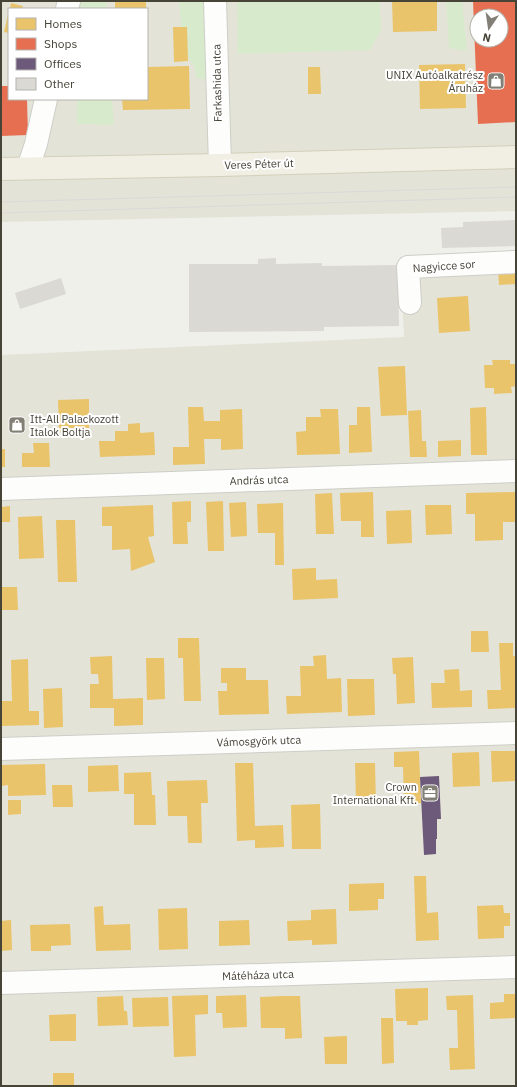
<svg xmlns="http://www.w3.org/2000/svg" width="517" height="1087" font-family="'IBM Plex Sans',sans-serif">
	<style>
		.residential { fill: #e4e3d8; fill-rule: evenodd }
		.green { fill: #d8eacc }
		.homes { fill: #e9c46a }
		.shops { fill: #e76f51; fill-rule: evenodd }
		.offices { fill: #6d597a }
		.building { fill: #dad9d3 }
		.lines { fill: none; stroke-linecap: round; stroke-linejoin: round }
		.minor-casing { stroke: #cecec8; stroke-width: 24 }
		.major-casing { stroke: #d2d0b9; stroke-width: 24 }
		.minor { stroke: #fdfdfc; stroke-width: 22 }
		.major { stroke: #f1efe4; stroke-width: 22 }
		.tram { stroke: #d9d9d8; stroke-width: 1 }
		.labels { text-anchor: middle; stroke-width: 4; stroke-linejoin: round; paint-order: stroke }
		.poi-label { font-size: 11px; fill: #464337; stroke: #fff; text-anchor: end }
		.street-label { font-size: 11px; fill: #464337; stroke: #fff }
	</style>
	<rect width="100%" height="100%" fill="#f0f0eb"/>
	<!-- residential -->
	<g class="residential">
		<path d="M1,1H516V211L1,222ZM9,9H147V99H9ZM477,16H501V40H477Z"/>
		<path d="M516,254V1086H1V355L404,337L400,258Z"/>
	</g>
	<!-- green -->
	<g class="green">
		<path d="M78,1H106L107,9H78Z"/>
		<path d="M179,1H203L207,80L196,78L194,66L183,50Z"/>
		<path d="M237,1H380L381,31L370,50L238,54Z"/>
		<path d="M446,1H462L467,51L449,48Z"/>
		<path d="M77,99H112L114,125L77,124Z"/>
	</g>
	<!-- homes -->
	<g class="homes">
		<rect x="115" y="1" width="31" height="8"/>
		<path d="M392,1H437V31L393,32Z"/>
		<path d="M11,3L23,6L22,9H10Z"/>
		<path d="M8,14H9V33L4,32Z"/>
		<path d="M173,27H187L188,61L174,62Z"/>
		<path d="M465,64L466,108L420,109L419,65Z"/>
		<path d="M189,66L190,109L123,110L122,99H147V67Z"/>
		<path d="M308,67H320L321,94H308Z"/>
		<path d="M516,268V284L499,285L498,269Z"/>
		<path d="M468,296L470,331L439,333L437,298Z"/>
		<path d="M492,360H510V364H516V386L511,387L512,393L494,394V388H485L484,365H493Z"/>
		<path d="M405,366L407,415L381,416L378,367Z"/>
		<path d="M89,399V431L59,432L58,400Z"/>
		<path d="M188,407H203L204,421H220V410L242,409L243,449L221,450V439H204L205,464L173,465V447H189Z"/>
		<path d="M357,407H370L372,452L349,453V425H357Z"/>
		<path d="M486,407L487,455H471L470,408Z"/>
		<path d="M320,409H338L340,454L297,455L296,432L306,431V417H321Z"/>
		<path d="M421,410L422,441H426L427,457H410L408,411Z"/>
		<path d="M140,423V433L154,432L155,455L100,457L99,441H115V431H128V424Z"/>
		<path d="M461,440V456L438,457V441Z"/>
		<path d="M33,443H49L50,467H22V453H34Z"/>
		<rect x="1" y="449" width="4" height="18"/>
		<path d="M373,492L374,537H361V521H341L340,493Z"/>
		<path d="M516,492V522H503V540L475,541V514H466V493Z"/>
		<path d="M332,493L334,534H316L315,494Z"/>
		<path d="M191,501V522H187L188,544H173L172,502Z"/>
		<path d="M223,501L224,551H208L206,502Z"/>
		<path d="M246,502L247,536L231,537L229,503Z"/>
		<path d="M283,503L284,565H275V533H258L257,504Z"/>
		<path d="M153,505L154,536L148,537L155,562L131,571L130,549L112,550V526H102V507Z"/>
		<path d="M425,505H451L452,534L426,535Z"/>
		<path d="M10,506V522H1V507Z"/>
		<path d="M411,510L412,543L387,544L386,511Z"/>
		<path d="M42,516L44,558L19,559L18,517Z"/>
		<path d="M56,520H75L77,582H58Z"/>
		<path d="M316,568V580L337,579L338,598L293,600L292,569Z"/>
		<path d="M1,587H17L18,610H1Z"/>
		<path d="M471,631H488L489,652H471Z"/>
		<path d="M178,638H199L201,701H184L183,658H178Z"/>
		<path d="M499,643H513V656H516V708L488,709L487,690H501Z"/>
		<path d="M326,655L327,679L341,678L342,712L287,714L286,696H301L300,666H314L313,656Z"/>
		<path d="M112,656L113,699L143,698V725L114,726V708H90V684H99L98,674H91L90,657Z"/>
		<path d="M413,657L415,703L397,704L396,674H393L392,658Z"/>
		<path d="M146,658H164L165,699L147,700Z"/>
		<path d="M28,659L29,711H39V725L1,726V701H12L11,660Z"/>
		<path d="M221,668H246V680H268L269,714L219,715L218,691H227V683H221Z"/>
		<path d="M459,669L460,691L472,690V707L432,708L431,683H445L444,670Z"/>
		<path d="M347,679H374L375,715L348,716Z"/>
		<path d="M62,688L63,727L44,728L43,689Z"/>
		<path d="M419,751L421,803H404L403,767H394V752Z"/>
		<path d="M491,751H516V781L492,782Z"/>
		<path d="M479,752L480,786L453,787L452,753Z"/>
		<path d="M235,763H253L255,826L283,825L284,847L255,848V840L237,841Z"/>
		<path d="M355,763H375L376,802L356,803Z"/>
		<path d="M45,764L46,795L8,796V785L1,786V765Z"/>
		<path d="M118,765L119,791L88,792V766Z"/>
		<path d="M151,772L152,795H155L156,825H134V794H124V773Z"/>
		<path d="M207,780L208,803H201L202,843H188L187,816H168L167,781Z"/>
		<path d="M52,785H72L73,807H53Z"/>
		<path d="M8,800H21V814L8,815Z"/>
		<path d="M320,804L321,849H292L291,805Z"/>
		<path d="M414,876H426L427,913L438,912L439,940L416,941Z"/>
		<path d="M384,883V899H378V910L349,911V884Z"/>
		<path d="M503,905L504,913H510V926H504V938L478,939L477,906Z"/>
		<path d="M103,906L104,925L130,924L131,950L96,951L94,907Z"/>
		<path d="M187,908L188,949L159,950L158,909Z"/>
		<path d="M336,909L337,944L312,945V940L288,941L287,921L311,920V910Z"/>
		<path d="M11,920L12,950L1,951V921Z"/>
		<path d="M249,920L250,945L219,946V921Z"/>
		<path d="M70,924L71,945L51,946V951H31L30,925Z"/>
		<path d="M428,988V1020L418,1021V1025H407V1021H396L395,989Z"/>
		<path d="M504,994H516V1018L490,1019V1003L504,1002Z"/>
		<path d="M208,995V1014L195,1015L196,1056L174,1057L172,996Z"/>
		<path d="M246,995L247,1027L223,1028L222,1013H216V996Z"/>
		<path d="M473,995L475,1069L450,1070L449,1048H458L457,1010H447L446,996Z"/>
		<path d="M123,996L124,1011H127L128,1025L98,1026L97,997Z"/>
		<path d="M284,996H300L302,1038L285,1039V1028H261L260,997Z"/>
		<path d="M168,997L169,1026L133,1027L132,998Z"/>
		<path d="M76,1014V1041H50L49,1015Z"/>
		<path d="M381,1018H393L394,1063L382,1064Z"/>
		<path d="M347,1036V1064H325L324,1037Z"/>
		<rect x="53" y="1073" width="21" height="13"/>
	</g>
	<!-- shops -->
	<g class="shops">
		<path d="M473,1H516V122L478,124ZM477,16H501V40H477Z"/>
		<path d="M1,86H9V99H27L28,135L1,136Z"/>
	</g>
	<!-- offices -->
	<path class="offices" d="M439,776L441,819H437V839H436V854L424,855L420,777Z"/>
	<!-- building -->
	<g class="building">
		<path d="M516,220V246L442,248L441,228L463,227V222Z"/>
		<path d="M276,258V264L322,263V266L398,265L399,326L324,327V331L189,332V264H258V259Z"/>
		<path d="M61,278L66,294L20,309L15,293Z"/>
	</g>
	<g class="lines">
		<!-- minor casing -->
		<g class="minor-casing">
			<g id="minor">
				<path d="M215,1L220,165"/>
				<path d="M67,9L69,1"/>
				<path d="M28,168L36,144L46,99"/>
				<path d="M410,303L408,267L516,262"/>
				<path d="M1,489L516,471"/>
				<path d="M1,749L423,736L516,733"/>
				<path d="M1,983L516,967"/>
			</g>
		</g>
		<!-- major casing -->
		<g class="major-casing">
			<path id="major" d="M1,169L220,165L516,157"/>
		</g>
		<!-- minor -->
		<use href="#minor" class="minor"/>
		<!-- major -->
		<use href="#major" class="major"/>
		<!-- tram -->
		<g class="tram">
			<path d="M1,202L516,187"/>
			<path d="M1,213L516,197"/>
		</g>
	</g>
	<!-- icons -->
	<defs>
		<g id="shop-square" transform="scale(0.9)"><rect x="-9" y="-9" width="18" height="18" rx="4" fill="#828076" stroke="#fff"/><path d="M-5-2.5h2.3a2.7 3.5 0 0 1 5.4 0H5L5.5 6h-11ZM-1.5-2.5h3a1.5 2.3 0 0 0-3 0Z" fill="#fff"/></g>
		<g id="office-square" transform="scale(0.9)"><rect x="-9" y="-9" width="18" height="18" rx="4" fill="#828076" stroke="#fff"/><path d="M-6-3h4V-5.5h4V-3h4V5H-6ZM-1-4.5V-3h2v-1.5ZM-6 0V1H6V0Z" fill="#fff"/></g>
	</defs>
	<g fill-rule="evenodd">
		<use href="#shop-square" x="496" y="81"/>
		<use href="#shop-square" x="17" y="425"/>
		<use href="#office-square" x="430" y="793"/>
	</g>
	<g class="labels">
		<!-- poi labels -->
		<g class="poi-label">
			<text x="483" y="79">UNIX Autóalkatrész<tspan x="483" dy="13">Áruház</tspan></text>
			<text x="30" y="423" text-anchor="start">Itt-All Palackozott<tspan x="30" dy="13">Italok Boltja</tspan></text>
			<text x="417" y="791">Crown<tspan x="417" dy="13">International Kft.</tspan></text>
		</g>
		<!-- street labels -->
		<g class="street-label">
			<text transform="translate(217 83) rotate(-91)" y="4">Farkashida utca</text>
			<text transform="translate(259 164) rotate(-2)" y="4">Veres Péter út</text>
			<text transform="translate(444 266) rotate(-4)" y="4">Nagyicce sor</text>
			<text transform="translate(259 480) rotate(-2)" y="4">András utca</text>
			<text transform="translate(259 741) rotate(-2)" y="4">Vámosgyörk utca</text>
			<text transform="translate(258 975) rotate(-2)" y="4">Mátéháza utca</text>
		</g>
	</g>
	<!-- border -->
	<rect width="517" height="1087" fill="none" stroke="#464337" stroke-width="4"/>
	<!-- legend -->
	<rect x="8" y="8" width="140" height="92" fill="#ffffff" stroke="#b5b4af"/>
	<rect x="16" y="18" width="20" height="12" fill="#e9c46a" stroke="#b5b4af"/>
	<text x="44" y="28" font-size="12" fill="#464337">Homes</text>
	<rect x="16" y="38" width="20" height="12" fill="#e76f51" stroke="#b5b4af"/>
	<text x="44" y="48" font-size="12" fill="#464337">Shops</text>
	<rect x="16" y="58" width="20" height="12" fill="#6d597a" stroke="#b5b4af"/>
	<text x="44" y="68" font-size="12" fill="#464337">Offices</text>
	<rect x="16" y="78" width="20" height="12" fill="#dad9d3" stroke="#b5b4af"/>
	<text x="44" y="88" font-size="12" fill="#464337">Other</text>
	<!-- north arrow -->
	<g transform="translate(489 28) rotate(193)"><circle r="19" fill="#ffffff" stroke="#b5b4af"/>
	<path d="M0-3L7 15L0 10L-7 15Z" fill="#828076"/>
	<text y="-6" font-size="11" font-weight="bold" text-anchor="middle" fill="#464337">N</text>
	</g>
</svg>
